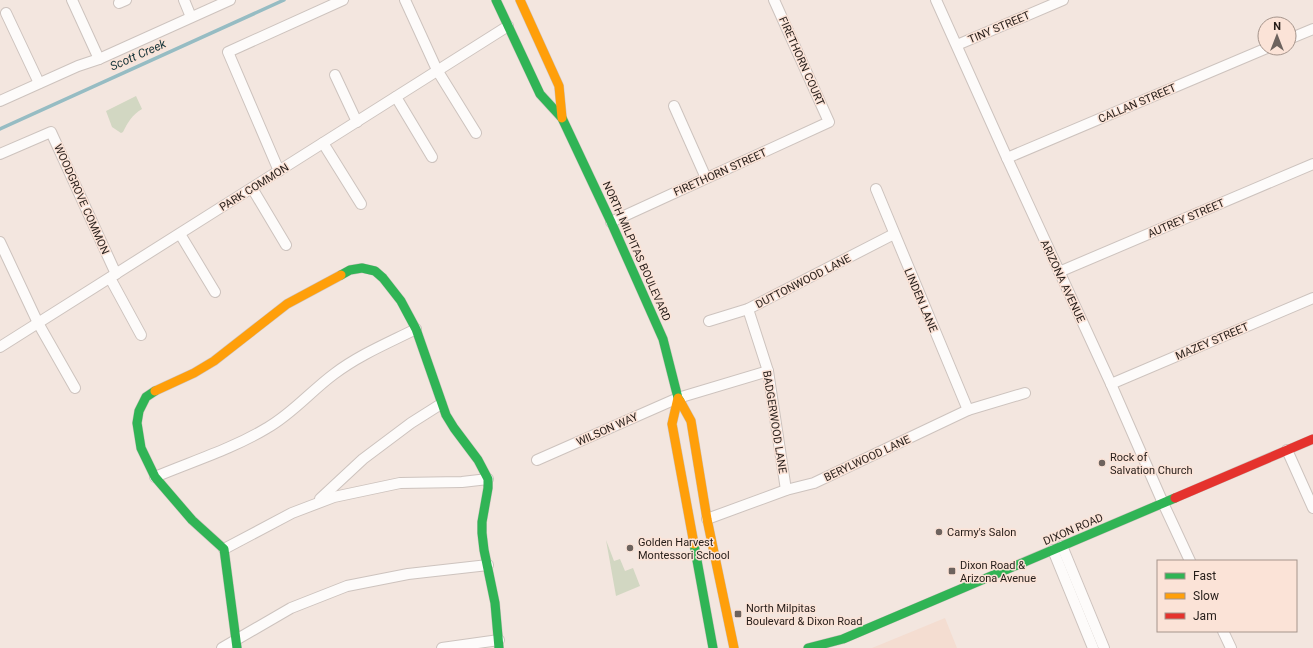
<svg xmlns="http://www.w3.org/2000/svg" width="1313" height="648" font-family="Roboto,sans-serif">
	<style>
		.built { fill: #f4ddd1 }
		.green { fill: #d2d7c2 }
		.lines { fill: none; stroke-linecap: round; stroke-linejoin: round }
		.stream { stroke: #96bcc3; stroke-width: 3.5 }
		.street-casing { stroke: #cdc3be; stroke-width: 12 }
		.fast-casing { stroke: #cdc3be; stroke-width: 10 }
		.slow-casing { stroke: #cdc3be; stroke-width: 10 }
		.jam-casing { stroke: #cdc3be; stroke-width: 10 }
		.street { stroke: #fdfbfa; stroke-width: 10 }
		.fast { stroke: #30b455; stroke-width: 9 }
		.slow { stroke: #ff9f0a; stroke-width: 9 }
		.jam { stroke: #e5322d; stroke-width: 9 }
		.poi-dot { fill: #6d635e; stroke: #fbe3d7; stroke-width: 1.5 }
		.labels { text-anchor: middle; stroke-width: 3; stroke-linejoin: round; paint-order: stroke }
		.street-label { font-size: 11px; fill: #251d19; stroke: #fbe3d7 }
		.poi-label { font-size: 11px; fill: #251d19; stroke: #fbe3d7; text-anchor: start }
		.water-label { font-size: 12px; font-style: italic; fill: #18373d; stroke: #fbe3d7 }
	</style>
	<rect width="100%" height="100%" fill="#f3e6df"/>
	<!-- built -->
	<path class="built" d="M945,618L957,648H872Z"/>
	<!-- green -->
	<g class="green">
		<path d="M136,96L142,109C132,115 128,122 123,132L121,133L112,127L106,111Z"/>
		<path d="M606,540L614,561L620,559L625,571L633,568L640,586L616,596Z"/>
	</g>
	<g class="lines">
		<!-- stream -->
		<path class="stream" d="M0,129L284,0"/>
		<!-- street casing -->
		<g class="street-casing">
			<g id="street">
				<path d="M72,0L99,59"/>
				<path d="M184,0L191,17"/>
				<path d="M405,0L437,70L476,133"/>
				<path d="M936,0L1007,158L1111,384L1163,503L1190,561"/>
				<path d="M119,3L126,0"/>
				<path d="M6,13L39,83"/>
				<path d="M1289,39L1313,29"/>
				<path d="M957,45L1063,0"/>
				<path d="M335,75L357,122"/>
				<path d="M396,97L432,157"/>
				<path d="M0,101L78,66L99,59L230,0"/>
				<path d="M674,106L706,178"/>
				<path d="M323,143L361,204"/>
				<path d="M0,154L51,132L116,274"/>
				<path d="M1007,158L1267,48"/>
				<path d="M279,171L228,52L343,0"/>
				<path d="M252,188L286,245"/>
				<path d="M876,189L968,410"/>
				<path d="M611,222L829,122L774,0"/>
				<path d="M180,234L215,292"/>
				<path d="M0,242L38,323L75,388"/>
				<path d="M1059,272L1313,164"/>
				<path d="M110,278L141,335"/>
				<path d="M748,309L768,371L786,490"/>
				<path d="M709,321L748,309L894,234"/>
				<path d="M0,347L508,26"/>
				<path d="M1111,384L1313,298"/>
				<path d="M1287,450L1313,508"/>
				<path d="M537,460L678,398L768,371"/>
				<path d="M155,477C193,461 232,449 267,428C292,414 311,391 334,374C359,355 388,343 416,329"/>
				<path d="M320,499L363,459L411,423L441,404"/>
				<path d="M707,519L786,490L814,483L968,410L1025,393"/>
				<path d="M1062,546L1104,648"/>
				<path d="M224,549L292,513L334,497L400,483L462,482L488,479"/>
				<path d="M1053,550L1093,648"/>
				<path d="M1223,631L1231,648"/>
				<path d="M222,648L291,608L347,586L408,574L488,565"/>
				<path d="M442,648L499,640"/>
			</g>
		</g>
		<!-- fast casing -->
		<g class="fast-casing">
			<g id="fast">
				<path d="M496,0L540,94L562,118L611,222L663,339L678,398L680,401"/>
				<path d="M341,275L350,270L362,268L375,271L383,278L401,301L416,329L446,415L454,428L478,460L488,479V488L482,522V533L484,550L495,603L499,648"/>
				<path d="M155,391L146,397L139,411L137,423L141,448L155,477L192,520L224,549L237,648"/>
				<path d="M694,544L713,648"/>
				<path d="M808,648L843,639L1175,498"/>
			</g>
		</g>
		<!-- slow casing -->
		<g class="slow-casing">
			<g id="slow">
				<path d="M520,0L559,86L562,118"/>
				<path d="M155,391L194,373L214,361L287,304L341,275"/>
				<path d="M678,398L672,424L694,544"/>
				<path d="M680,401L691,421L707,519L734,648"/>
			</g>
		</g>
		<!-- jam casing -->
		<g class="jam-casing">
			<path id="jam" d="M1175,498L1313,439"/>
		</g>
		<!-- street -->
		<use href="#street" class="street"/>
		<!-- fast -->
		<use href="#fast" class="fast"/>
		<!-- slow -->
		<use href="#slow" class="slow"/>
		<!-- jam -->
		<use href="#jam" class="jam"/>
	</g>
	<!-- markers -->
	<g class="poi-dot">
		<circle cx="1102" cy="463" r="4"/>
		<circle cx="939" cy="532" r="4"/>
		<circle cx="630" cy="548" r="4"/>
		<rect x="948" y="567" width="8" height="8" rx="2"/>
		<rect x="734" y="610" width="8" height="8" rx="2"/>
	</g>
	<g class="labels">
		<!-- street labels -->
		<g class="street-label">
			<text transform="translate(999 27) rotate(-23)" y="4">TINY STREET</text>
			<text transform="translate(802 61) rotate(66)" y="4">FIRETHORN COURT</text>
			<text transform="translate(1137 103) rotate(-23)" y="4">CALLAN STREET</text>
			<text transform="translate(720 172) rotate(-24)" y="4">FIRETHORN STREET</text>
			<text transform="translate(254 187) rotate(-32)" y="4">PARK COMMON</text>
			<text transform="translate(82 199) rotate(66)" y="4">WOODGROVE COMMON</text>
			<text transform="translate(1186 218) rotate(-23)" y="4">AUTREY STREET</text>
			<text transform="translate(637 251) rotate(66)" y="4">NORTH MILPITAS BOULEVARD</text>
			<text transform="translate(803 281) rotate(-27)" y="4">DUTTONWOOD LANE</text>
			<text transform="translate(1063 281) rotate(65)" y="4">ARIZONA AVENUE</text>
			<text transform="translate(921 300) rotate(67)" y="4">LINDEN LANE</text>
			<text transform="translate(1212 341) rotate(-23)" y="4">MAZEY STREET</text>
			<text transform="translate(775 422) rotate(81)" y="4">BADGERWOOD LANE</text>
			<text transform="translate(607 429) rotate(-24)" y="4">WILSON WAY</text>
			<text transform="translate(867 458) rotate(-25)" y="4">BERYLWOOD LANE</text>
			<text transform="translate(1073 529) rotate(-23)" y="4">DIXON ROAD</text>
		</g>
		<!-- poi labels -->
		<g class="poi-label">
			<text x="1110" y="461">Rock of<tspan x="1110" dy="13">Salvation Church</tspan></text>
			<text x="947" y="536">Carmy's Salon</text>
			<text x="638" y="546">Golden Harvest<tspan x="638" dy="13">Montessori School</tspan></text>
			<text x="960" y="569">Dixon Road &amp;<tspan x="960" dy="13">Arizona Avenue</tspan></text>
			<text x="746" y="612">North Milpitas<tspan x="746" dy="13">Boulevard &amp; Dixon Road</tspan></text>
		</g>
		<!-- water labels -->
		<g class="water-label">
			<text transform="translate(138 55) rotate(-24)" y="4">Scott Creek</text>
		</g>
	</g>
	<!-- legend -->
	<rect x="1157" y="560" width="140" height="72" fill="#fbe3d7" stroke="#a5948b"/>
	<rect x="1165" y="573" width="20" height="6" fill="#30b455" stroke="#a5948b"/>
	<text x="1193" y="580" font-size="12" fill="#251d19">Fast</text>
	<rect x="1165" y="593" width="20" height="6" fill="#ff9f0a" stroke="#a5948b"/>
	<text x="1193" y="600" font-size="12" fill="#251d19">Slow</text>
	<rect x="1165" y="613" width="20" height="6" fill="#e5322d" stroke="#a5948b"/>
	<text x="1193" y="620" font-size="12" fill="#251d19">Jam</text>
	<!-- north arrow -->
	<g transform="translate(1277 36)"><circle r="19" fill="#fbe3d7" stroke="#a5948b"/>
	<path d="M0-3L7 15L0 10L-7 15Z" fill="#6d635e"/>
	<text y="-6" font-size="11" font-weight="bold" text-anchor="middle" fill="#251d19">N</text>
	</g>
</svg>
